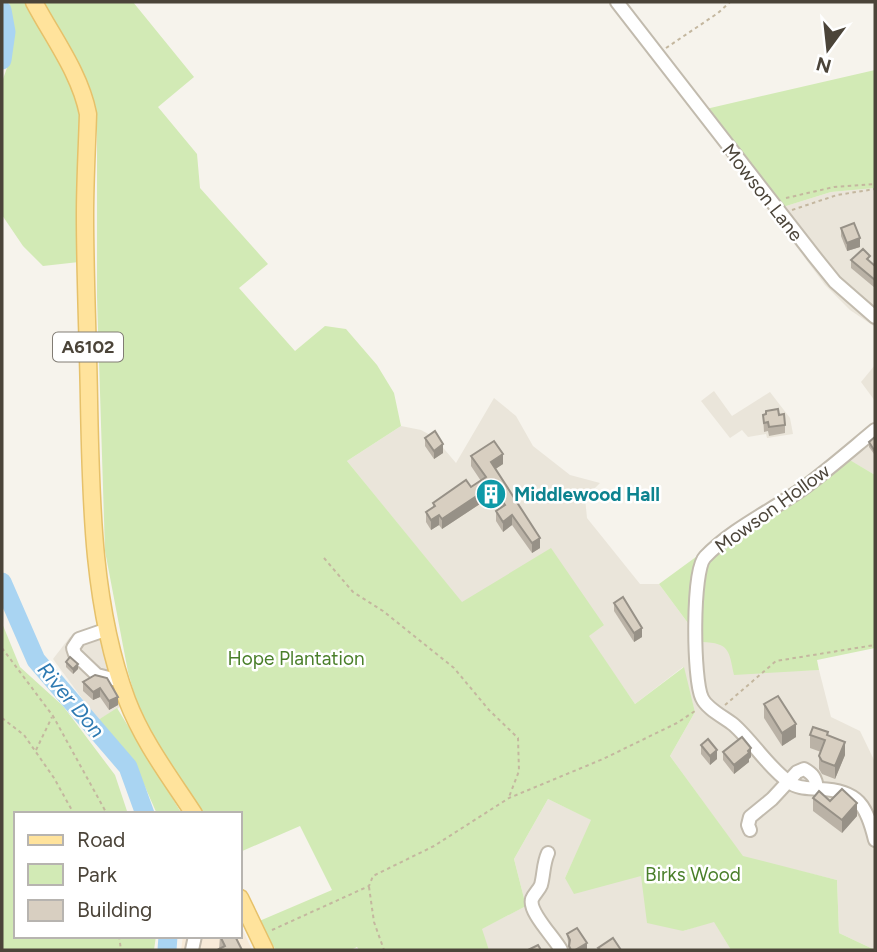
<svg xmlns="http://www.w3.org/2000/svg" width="877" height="952" font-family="Figtree,sans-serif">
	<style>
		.residential { fill: #eae5da }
		.commercial { fill: #f7ead8 }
		.green { fill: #d2eab5 }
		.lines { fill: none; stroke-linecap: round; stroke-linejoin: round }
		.river { stroke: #a9d4f2; stroke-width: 19 }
		.minor-casing { stroke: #c2bbae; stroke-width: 16 }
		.major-casing { stroke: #e6c16a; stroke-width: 19 }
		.path { stroke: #c4b79f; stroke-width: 2; stroke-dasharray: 3.5 3.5; stroke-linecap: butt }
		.minor { stroke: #fff; stroke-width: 12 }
		.major { stroke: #ffe39c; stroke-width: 16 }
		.wall { fill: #bab2a6 }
		.shaded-wall { fill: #979187 }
		.building { fill: #d8cfc1; stroke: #979187; stroke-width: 2 }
		.labels { text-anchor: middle; stroke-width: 5; stroke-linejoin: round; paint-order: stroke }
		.shield { fill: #fff; stroke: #817c74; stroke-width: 2 }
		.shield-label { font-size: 18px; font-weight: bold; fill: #4b4439 }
		.street-label { font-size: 19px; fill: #4b4439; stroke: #fff }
		.culture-label { font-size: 19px; font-weight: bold; fill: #0d838f; stroke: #fff; text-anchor: start }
		.park-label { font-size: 19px; fill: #4a7f2a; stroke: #fff }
		.water-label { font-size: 21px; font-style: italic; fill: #2e7ab2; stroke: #fff }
	</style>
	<rect width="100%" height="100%" fill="#f6f3ec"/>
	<!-- residential -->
	<g class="residential">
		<path d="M875,188V327L850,310L825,285L784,230L783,207L831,192Z"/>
		<path d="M875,365V401L861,382Z"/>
		<path d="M714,391L732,416L770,392L790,418L793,434L767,438L766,434L748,437L742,430L730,438L701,401Z"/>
		<path d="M494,398L516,416L533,446L570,475L600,483L585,498L587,518L640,584H659L702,642H719L729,651L785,671L819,670L831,717L860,731L875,762V950L839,933L837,880L743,857L670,756L695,712L683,667L635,704L588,636L604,624L462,603L347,461L401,426L421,430L434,437L456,463Z"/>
		<path d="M875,432V475L844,457Z"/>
		<path d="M99,625L122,706L98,720L53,659L70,637Z"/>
		<path d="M548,799L592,820L565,878L641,876L683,931L714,921L731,950H489L481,929L526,906L514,859Z"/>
	</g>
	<!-- commercial -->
	<path class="commercial" d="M240,924L252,950H181L183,936H240Z"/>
	<!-- green -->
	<g class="green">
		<path d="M9,2H27L76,94L81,114L79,262L43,266L23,246L2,215V82L10,59L14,28Z"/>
		<path d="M43,2H133L194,77L158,107L197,154L200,188L268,264L239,288L295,351L325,326L346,329L377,365L394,393L401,426L347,461L462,602L551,548L604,625L589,636L635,704L684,667L695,712L670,756L743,856L837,880L839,933L875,950H731L714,922L683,931L647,923L641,876L574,894L565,878L591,820L548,799L514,859L526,906L482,929L489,950H359L357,947L351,950H276L257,922L332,890L300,826L240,852V814H198L145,731L128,672L105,551L97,297V127L91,90Z"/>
		<path d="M875,70V188L831,192L783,207L706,109Z"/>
		<path d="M838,453L875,475V648L817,660L819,670L734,675C729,651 730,643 702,642L659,584Z"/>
		<path d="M2,623L20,667L63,706L115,775L128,814H16V936H156L154,950H2Z"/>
		<path d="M117,708L182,814H157L135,764L98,720Z"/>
	</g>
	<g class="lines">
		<!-- river -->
		<g class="river">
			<path d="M2,10L6,32L2,60"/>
			<path d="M2,582L36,660L128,767L145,814"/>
			<path d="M167,950L168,936"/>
		</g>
		<!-- minor casing -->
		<g class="minor-casing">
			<g id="minor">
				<path d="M617,2L814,256L835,282L875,317"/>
				<path d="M875,430C852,449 829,469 805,487C773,510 733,528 705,557C692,570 693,680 702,698C707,709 724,717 734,725C753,742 768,767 789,782C798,789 809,788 820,789C858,790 867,806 875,840"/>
				<path d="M108,629L79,639L73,648L75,654L97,675L121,681"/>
				<path d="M750,830L748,825L750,817L772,799L797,772L804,769C813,774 816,778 817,789"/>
				<path d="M548,853C543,864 544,874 541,885C539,890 534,894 532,899C528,912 555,938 561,950"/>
				<path d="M192,950L195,936"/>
			</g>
		</g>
		<!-- major casing -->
		<g class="major-casing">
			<g id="major">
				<path d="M34,2C53,38 80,73 88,114C87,148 85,181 85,215C85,277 88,339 89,401C91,500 92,606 127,700C143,742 170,777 194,814"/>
				<path d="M240,898L265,950"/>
			</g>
		</g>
		<!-- path -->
		<g class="path">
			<path d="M666,48L718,13L730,2"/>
			<path d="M786,198L834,187L875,184"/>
			<path d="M792,210L837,195L875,189"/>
			<path d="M324,558L353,592L383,611L454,668L489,710L518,738L519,771L509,797"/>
			<path d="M2,648L53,716L107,814"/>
			<path d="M725,705L776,661L875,645"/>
			<path d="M2,718L24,735L54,778L74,814"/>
			<path d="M36,750L52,717"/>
			<path d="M369,887L374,922L384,950"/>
			<path d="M272,930L369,886L373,876L434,846L509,798L603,759L677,723L695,711"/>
			<path d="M119,936L121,950"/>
		</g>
		<!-- minor -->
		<use href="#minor" class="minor"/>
		<!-- major -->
		<use href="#major" class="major"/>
	</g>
	<!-- wall -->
	<g class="wall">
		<path d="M841,228L860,247L847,251L841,236Z"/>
		<path d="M851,260L870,261L875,266V288L851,268Z"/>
		<path d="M763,415H779L785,425V433L769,436L768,431L764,432Z"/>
		<path d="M875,437V453L874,454L869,447V442Z"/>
		<path d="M425,438L443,453L434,459L425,446Z"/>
		<path d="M471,456L503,464L495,469L540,548L532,553L512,525L503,532L496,521V511L500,508L492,496L442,529L439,525L431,530L426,522V512L433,507V503L471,487L481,481L471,466Z"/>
		<path d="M614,603L642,637L634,642L614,611Z"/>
		<path d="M66,662L78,669L73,674L66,667Z"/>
		<path d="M95,675L118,705L109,710L100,697L93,700L83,691V682Z"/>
		<path d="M764,704L796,737L782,746L764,718Z"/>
		<path d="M810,735L828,736L845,755L835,779L822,774L819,769V756L821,752L810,748Z"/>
		<path d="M701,745L717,759L710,765L701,754Z"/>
		<path d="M723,752L751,757L749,759V762L734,774L723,760Z"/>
		<path d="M813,798L857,816L842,833L813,811Z"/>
		<path d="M567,934L587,950H569Z"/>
		<path d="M220,936L242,950H219Z"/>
	</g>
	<!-- shaded-wall -->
	<g class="shaded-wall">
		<path d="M860,238V247L847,251V243Z"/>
		<path d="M443,444V453L434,459V451Z"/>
		<path d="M503,454V464L491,472V462Z"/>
		<path d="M492,486V496L442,529V519Z"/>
		<path d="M439,515V525L431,530V520Z"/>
		<path d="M512,515V525L503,532V522Z"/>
		<path d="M540,538V548L532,553V543Z"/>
		<path d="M642,628V637L634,642V633Z"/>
		<path d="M78,664V669L73,674V669Z"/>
		<path d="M100,688V697L93,700V692Z"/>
		<path d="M118,697V705L109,710V701Z"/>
		<path d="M796,724V737L782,746V733Z"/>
		<path d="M845,742V755L835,779V766Z"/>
		<path d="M751,748V757L749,759V762L734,774V765Z"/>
		<path d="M717,750V759L710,765V756Z"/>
		<path d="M857,803V816L842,833V820Z"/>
		<path d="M587,943V950H575Z"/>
	</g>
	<!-- building -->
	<g class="building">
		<path d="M854,223L860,238L847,243L841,228Z"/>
		<path d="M863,249L870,256L867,259L875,266V280L851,260Z"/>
		<path d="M778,409L779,415L784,414L785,425L769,427L768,422L764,423L763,415L766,414V411Z"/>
		<path d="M435,431L443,444L434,451L425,438Z"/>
		<path d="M875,437V449L874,450L869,442Z"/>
		<path d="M494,441L503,454L491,462L540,538L532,543L512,515L503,522L496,511L505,505L492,486L442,519L439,515L431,520L426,512L435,506L433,503L466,480L471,487L486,477L471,456Z"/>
		<path d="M623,597L642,628L634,633L614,603Z"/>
		<path d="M70,657L78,664L73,669L66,662Z"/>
		<path d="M95,675L107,678L118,697L109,701L100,688L93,692L83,682Z"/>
		<path d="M778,696L796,724L782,733L764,704Z"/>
		<path d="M813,727L828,732L827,735L845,742L835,766L822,761L819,756L825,740L810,735Z"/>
		<path d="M742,737L751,748L748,751L749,753L734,765L723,752Z"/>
		<path d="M708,739L717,750L710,756L701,745Z"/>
		<path d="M842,789L857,803L842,820L813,798L819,791L830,801Z"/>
		<path d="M577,928L587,943L575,950H571L569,946L570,940L567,934Z"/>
		<path d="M220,936H235L242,950H220L219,949L225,946Z"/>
		<path d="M613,938L621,950H600L598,948Z"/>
		<path d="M538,945L541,950H528Z"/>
	</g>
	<!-- icons -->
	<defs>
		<g id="building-disc" transform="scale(1.575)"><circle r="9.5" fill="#0f9aa8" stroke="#fff"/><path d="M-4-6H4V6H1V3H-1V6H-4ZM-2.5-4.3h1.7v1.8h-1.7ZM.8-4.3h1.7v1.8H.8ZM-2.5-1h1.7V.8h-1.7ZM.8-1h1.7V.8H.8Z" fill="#fff"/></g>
	</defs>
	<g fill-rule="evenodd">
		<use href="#building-disc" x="491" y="494"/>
	</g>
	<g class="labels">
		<!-- shield labels -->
		<rect class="shield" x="53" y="332.5" width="70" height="29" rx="5"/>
		<g class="shield-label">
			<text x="88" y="353">A6102</text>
		</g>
		<!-- street labels -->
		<g class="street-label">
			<text transform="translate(763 192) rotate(52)" y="7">Mowson Lane</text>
			<text transform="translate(772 508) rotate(-36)" y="7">Mowson Hollow</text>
		</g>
		<!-- culture labels -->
		<g class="culture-label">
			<text x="514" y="501">Middlewood Hall</text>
		</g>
		<!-- park labels -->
		<g class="park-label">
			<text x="296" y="665">Hope Plantation</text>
			<text x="693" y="881">Birks Wood</text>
		</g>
		<!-- water labels -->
		<g class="water-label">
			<text transform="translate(71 700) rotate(50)" y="7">River Don</text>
		</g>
	</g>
	<!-- border -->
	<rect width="877" height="952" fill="none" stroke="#4b4439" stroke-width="7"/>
	<!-- legend -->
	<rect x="14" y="812" width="228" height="126" fill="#ffffff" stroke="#b7b4b0" stroke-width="2"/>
	<rect x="28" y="835" width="35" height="10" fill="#ffe39c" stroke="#b7b4b0" stroke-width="2"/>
	<text x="77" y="847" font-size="21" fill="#4b4439">Road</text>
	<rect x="28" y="864" width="35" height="21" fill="#d2eab5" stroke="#b7b4b0" stroke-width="2"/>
	<text x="77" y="882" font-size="21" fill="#4b4439">Park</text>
	<rect x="28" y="900" width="35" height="21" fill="#d8cfc1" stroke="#b7b4b0" stroke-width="2"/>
	<text x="77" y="917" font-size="21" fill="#4b4439">Building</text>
	<!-- north arrow -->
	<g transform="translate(828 49) rotate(195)" stroke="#ffffff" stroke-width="5" paint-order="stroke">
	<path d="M0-5L12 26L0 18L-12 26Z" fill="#4b4439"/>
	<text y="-10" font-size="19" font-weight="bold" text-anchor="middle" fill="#4b4439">N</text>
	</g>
</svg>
